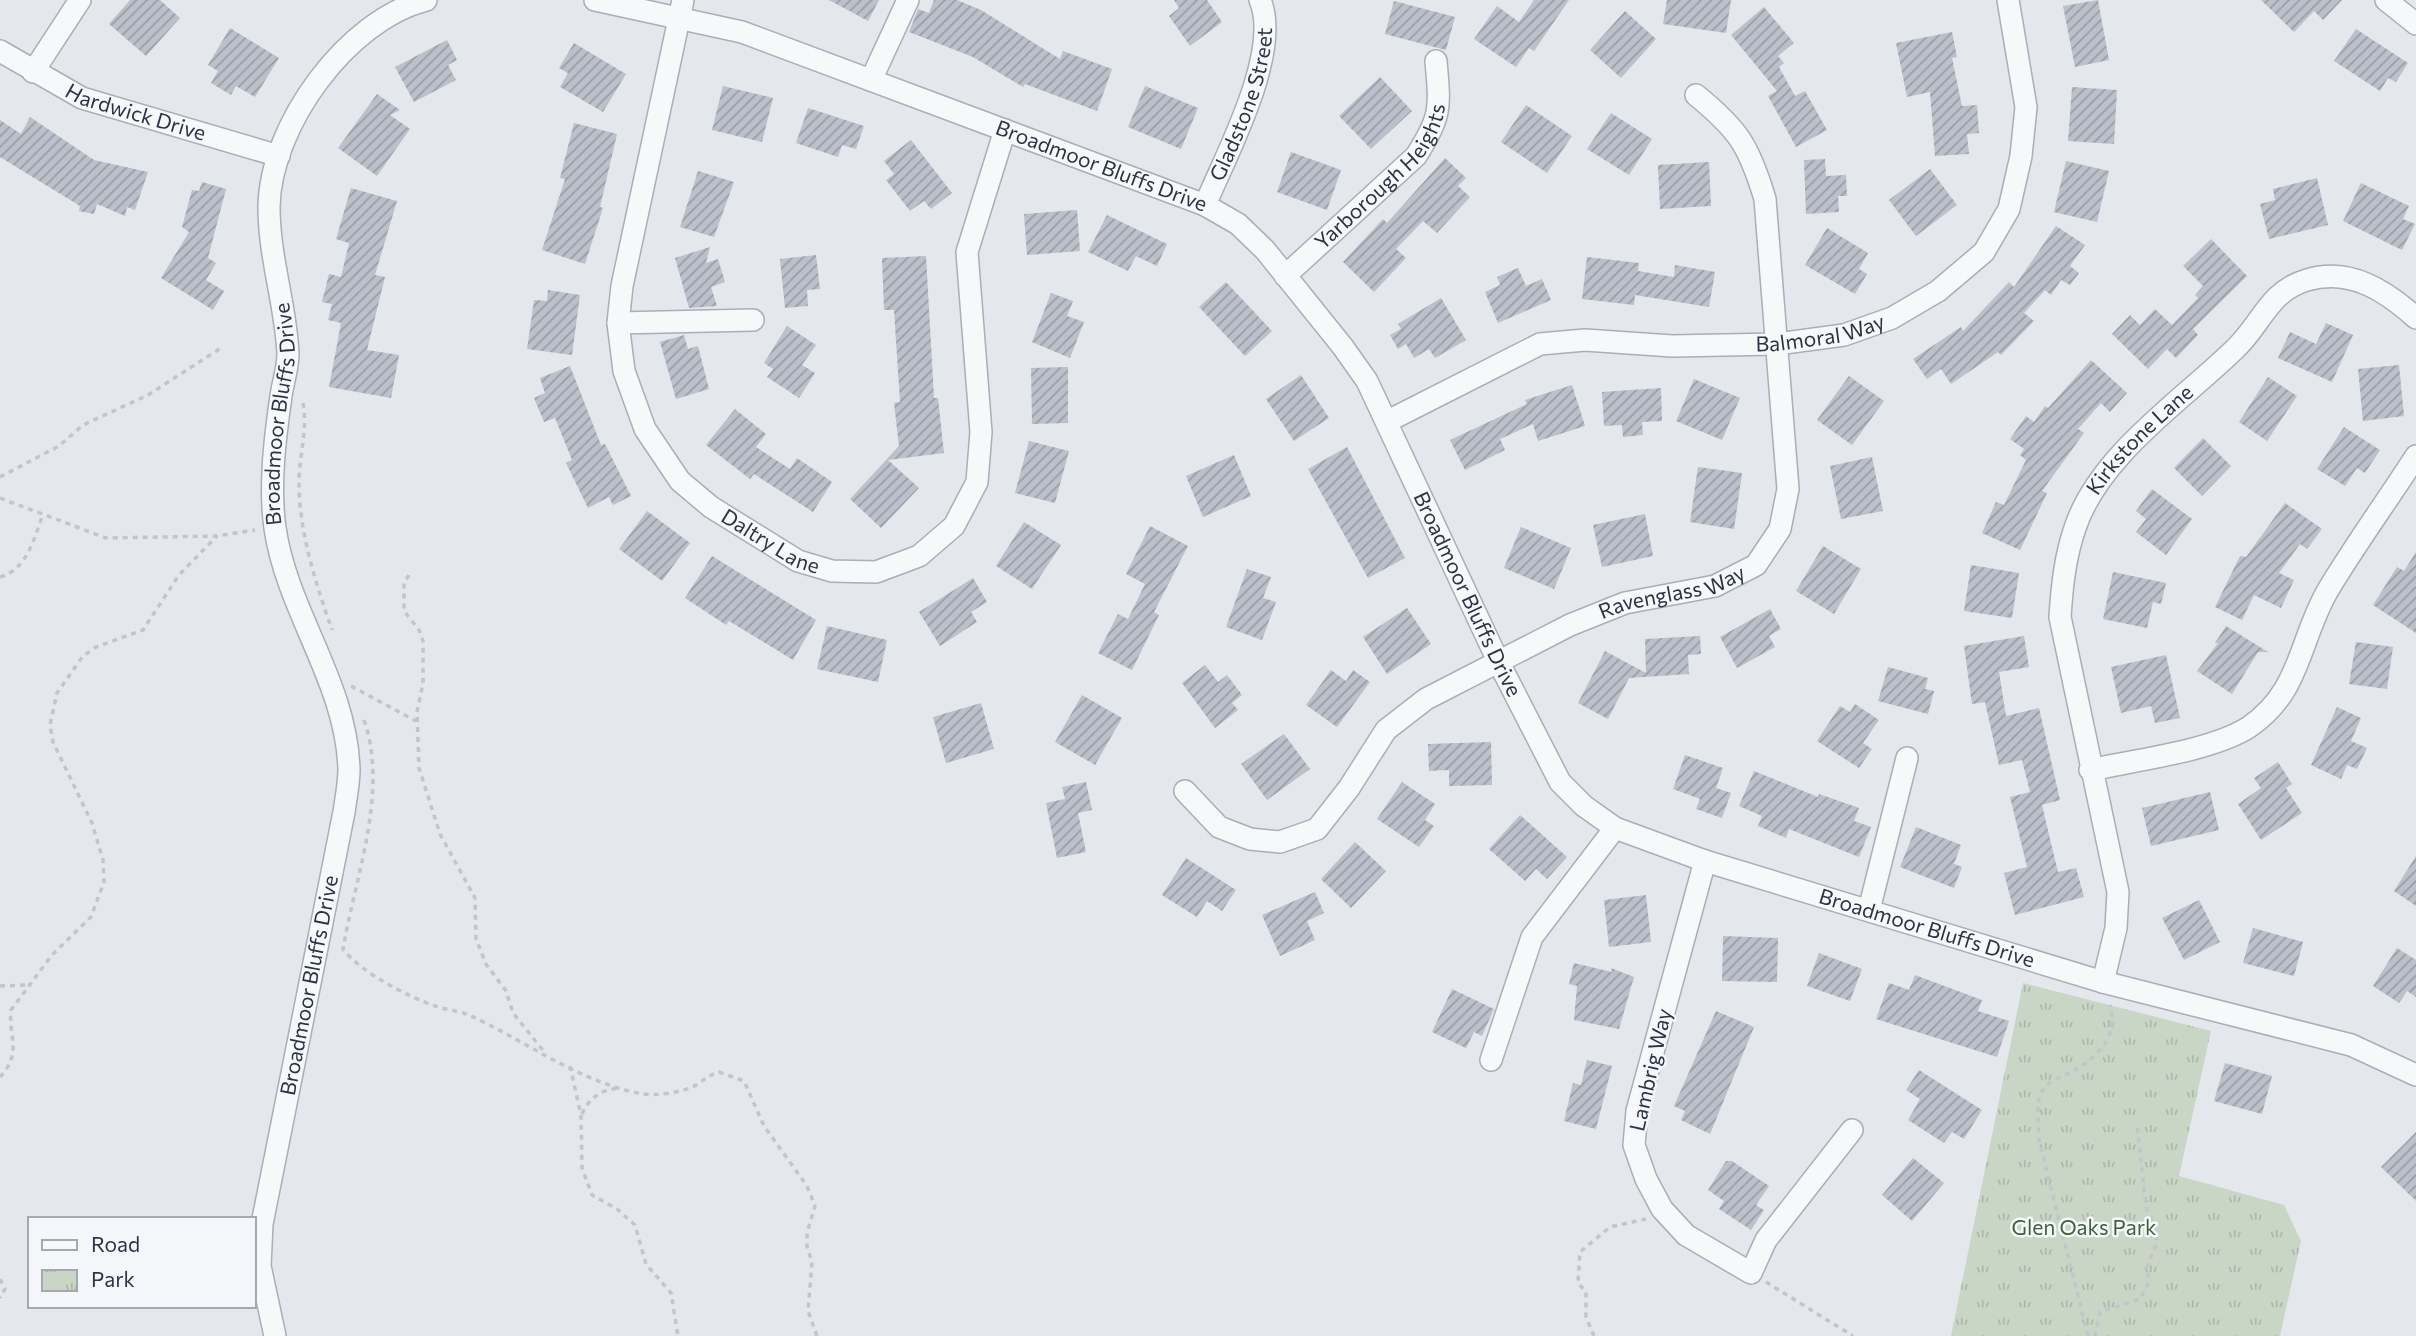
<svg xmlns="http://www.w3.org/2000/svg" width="2416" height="1336" font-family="Commissioner,sans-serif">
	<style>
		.park { fill: url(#park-tufts) }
		.building { fill: url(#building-hatch) }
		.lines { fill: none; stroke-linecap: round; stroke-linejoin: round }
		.minor-casing { stroke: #a9aeb7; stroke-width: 24 }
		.path { stroke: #c2c5cb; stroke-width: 3.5; stroke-dasharray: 5 5; stroke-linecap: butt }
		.minor { stroke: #f7f8fa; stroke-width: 21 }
		.labels { text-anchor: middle; stroke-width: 5; stroke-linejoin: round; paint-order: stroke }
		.street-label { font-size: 21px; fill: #2b3445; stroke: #f4f6f9 }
		.park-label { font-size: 21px; fill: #3f6138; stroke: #f4f6f9 }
	</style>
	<defs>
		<pattern id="park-tufts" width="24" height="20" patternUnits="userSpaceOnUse" patternTransform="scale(1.75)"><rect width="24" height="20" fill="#c9d6c5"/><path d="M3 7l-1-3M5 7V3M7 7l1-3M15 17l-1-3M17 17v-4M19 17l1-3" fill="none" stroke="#adb8ab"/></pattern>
		<pattern id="building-hatch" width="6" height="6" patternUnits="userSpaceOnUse" patternTransform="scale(1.75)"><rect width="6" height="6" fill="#bbc0ca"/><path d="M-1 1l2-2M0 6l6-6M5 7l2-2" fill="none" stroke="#989da6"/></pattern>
	</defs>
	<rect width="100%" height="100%" fill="#e4e7ec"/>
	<!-- park -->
	<path class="park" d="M2023,983L2211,1031L2179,1176L2284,1205L2301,1241L2280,1336H1951Z"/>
	<!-- building -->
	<g class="building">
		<path d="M130,0H160L180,18L146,56L109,24Z"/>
		<path d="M829,0H879L868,21Z"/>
		<path d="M934,0H957L981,10L1060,59L1063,51L1112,69L1097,111L1025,84L1023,87L973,57L909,32L918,9L929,13Z"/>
		<path d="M1174,0H1207L1222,22L1190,46L1169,16L1179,8Z"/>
		<path d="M1534,0H1569L1534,51L1529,48L1516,67L1474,39L1497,6L1519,22Z"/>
		<path d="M1667,0H1731L1726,33L1663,24Z"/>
		<path d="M2098,0L2109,60L2075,67L2063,6Z"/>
		<path d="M2261,0H2342L2323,20L2314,11L2294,32Z"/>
		<path d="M1394,1L1455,17L1446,50L1385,34Z"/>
		<path d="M1764,7L1794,43L1778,56L1784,63L1779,67L1795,96L1805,91L1827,130L1796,147L1768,96L1777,91L1731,35Z"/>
		<path d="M1625,11L1656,39L1621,78L1590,50Z"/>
		<path d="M230,28L279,58L255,97L236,86L231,95L211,83L218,71L208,65Z"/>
		<path d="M2356,29L2408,63L2396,82L2388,78L2380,91L2334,61Z"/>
		<path d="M1952,32L1957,57L1952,58L1962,106L1977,105L1979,133L1967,134L1969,154L1935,156L1930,92L1907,97L1896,43Z"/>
		<path d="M447,40L457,60L448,65L456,80L414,102L395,67Z"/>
		<path d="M574,43L626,74L603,112L560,87L568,73L559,68Z"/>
		<path d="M1380,77L1412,111L1371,149L1339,116Z"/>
		<path d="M723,86L773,98L762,142L712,130Z"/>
		<path d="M1145,86L1198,108L1181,149L1128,127Z"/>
		<path d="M2072,87L2117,90L2114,144L2068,141Z"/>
		<path d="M377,94L400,110L390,115L410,129L377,176L338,148Z"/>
		<path d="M1526,105L1572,136L1547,173L1501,142Z"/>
		<path d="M808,108L864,126L856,149L842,145L838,157L796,143Z"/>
		<path d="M1611,113L1652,139L1629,175L1587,149Z"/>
		<path d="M30,117L94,160L148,172L135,210L127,207L125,216L97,204L94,214L79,211L80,206L0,157V120L21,134Z"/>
		<path d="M574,123L617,134L600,207L603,208L585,264L542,250L565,179L560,178Z"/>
		<path d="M911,140L952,193L931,209L924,201L910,211L886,180L894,174L884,161Z"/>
		<path d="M1291,152L1341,170L1327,210L1277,192Z"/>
		<path d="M1445,158L1466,178L1458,186L1470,197L1437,233L1423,221L1396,249L1406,258L1374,292L1343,262L1383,219L1387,223Z"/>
		<path d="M1825,159L1826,176L1846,175L1847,196H1838L1839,212L1806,214L1804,160Z"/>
		<path d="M2066,161L2109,171L2097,222L2054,212Z"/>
		<path d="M1709,162L1711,206L1660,209L1658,165Z"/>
		<path d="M1930,169L1957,205L1916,236L1889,200Z"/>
		<path d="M698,171L734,182L714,237L680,227Z"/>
		<path d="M2317,178L2328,225L2269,239L2260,204L2275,200L2273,189Z"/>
		<path d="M202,182L226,189L208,258L216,263L206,280L224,291L213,310L161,278L189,232L182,227L192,190L199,191Z"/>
		<path d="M2361,183L2409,206L2403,219L2415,224L2402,250L2343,221Z"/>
		<path d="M351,188L397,201L375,275L385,277L367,350L399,355L391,398L329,387L341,323L328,320L332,304L322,302L329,274L341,277L349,243L336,239Z"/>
		<path d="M1077,210L1080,251L1027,255L1024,214Z"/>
		<path d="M1107,215L1167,244L1157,266L1136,256L1128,271L1088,252Z"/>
		<path d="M2056,226L2085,245L2070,266L2079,273L2070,285L2061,280L2051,295L2045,290L2024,313L2034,321L2001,355L1998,352L1951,384L1941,369L1927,379L1913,359L1961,327L1963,331L2009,282L2014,287Z"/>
		<path d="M1827,228L1868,253L1859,269L1867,274L1855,294L1805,265Z"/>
		<path d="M2211,239L2247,276L2193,329L2198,335L2176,358L2167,349L2148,369L2112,334L2130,315L2140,325L2155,309L2172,325L2198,298L2195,295L2203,286L2183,266Z"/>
		<path d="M710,247L706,263L718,259L725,282L711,287L717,306L689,308L675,258Z"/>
		<path d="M816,255L820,289L807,290L808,306L785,308L780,259Z"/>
		<path d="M926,256L934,398H938L944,453L888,460L919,488L881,528L850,499L899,446L894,403L900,402L894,310H884L882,258Z"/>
		<path d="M1587,257L1639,263L1638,271L1674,277L1675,265L1715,272L1709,307L1635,295L1634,305L1582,299Z"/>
		<path d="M1518,268L1526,286L1542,279L1551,300L1498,323L1485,292L1500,285L1497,277Z"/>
		<path d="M1226,282L1272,331L1245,356L1199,307Z"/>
		<path d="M548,290L580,295L572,355L527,349L534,300L547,301Z"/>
		<path d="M1051,293L1073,301L1067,316L1084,322L1070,358L1032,342Z"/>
		<path d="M1441,298L1466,340L1435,358L1429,349L1414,358L1406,344L1398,349L1390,335L1401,329L1398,324Z"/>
		<path d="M2326,323L2353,335L2332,382L2278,358L2290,332L2316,344Z"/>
		<path d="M787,326L816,345L802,365L815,373L799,398L767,377L773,369L764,363Z"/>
		<path d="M684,335L688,349L698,346L709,389L676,399L660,342Z"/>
		<path d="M2091,360L2127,393L2110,412L2101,403L2078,429L2084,433L2042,491L2047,493L2020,550L1982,533L1996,502L2004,505L2026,460L2020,455L2024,449L2010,439L2026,416L2034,422L2045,406L2048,408Z"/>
		<path d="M2399,365L2404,416L2363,421L2358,369Z"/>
		<path d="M570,366L601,445L605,444L631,496L613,505L609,497L588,508L566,463L572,460L555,418L544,422L534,398L545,393L540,378Z"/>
		<path d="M1068,367V423L1032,424L1031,368Z"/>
		<path d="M1301,375L1329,418L1294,441L1266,399Z"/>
		<path d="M1849,376L1884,401L1852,445L1817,420Z"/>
		<path d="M2268,377L2297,396L2267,441L2239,422Z"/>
		<path d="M1694,379L1740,398L1722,440L1676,421Z"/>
		<path d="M1572,385L1585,426L1538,441L1533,424L1500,439L1505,450L1465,470L1450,440L1527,404L1525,400Z"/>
		<path d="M1661,388L1662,421L1642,422L1643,435L1623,437L1622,425L1604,426L1602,392Z"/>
		<path d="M735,409L766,434L756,447L790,469L797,458L832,482L813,512L754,474L750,479L706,445Z"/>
		<path d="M2344,427L2380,450L2365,473L2357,468L2345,486L2317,469Z"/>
		<path d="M2203,438L2231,466L2202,496L2174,468Z"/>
		<path d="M1029,441L1069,451L1055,503L1015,493Z"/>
		<path d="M1347,447L1405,558L1368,578L1308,469Z"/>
		<path d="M1234,455L1251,496L1203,517L1186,476Z"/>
		<path d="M1872,457L1883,511L1841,519L1830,466Z"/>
		<path d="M1698,467L1742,473L1734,529L1690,522Z"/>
		<path d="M2152,489L2192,519L2166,555L2136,532L2146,519L2136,511Z"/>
		<path d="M2285,503L2322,529L2307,549L2300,544L2279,573L2294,580L2281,608L2254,595L2242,620L2215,607L2240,556L2246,557Z"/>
		<path d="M647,511L690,543L662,581L619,549Z"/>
		<path d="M1645,514L1653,556L1602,567L1593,525Z"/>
		<path d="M1024,522L1061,545L1032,589L996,566Z"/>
		<path d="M1150,526L1188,546L1154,612L1159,615L1132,670L1098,653L1118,614L1128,619L1145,584L1126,574Z"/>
		<path d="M1521,527L1571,548L1554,589L1504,568Z"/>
		<path d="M1823,546L1861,569L1834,614L1796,591Z"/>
		<path d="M2416,552V633L2373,605L2397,567L2404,571Z"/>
		<path d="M712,556L816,620L793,660L729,621L726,625L685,598Z"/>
		<path d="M1971,565L2019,573L2012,618L1964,611Z"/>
		<path d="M1247,569L1271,577L1263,598L1276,602L1262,640L1226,627Z"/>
		<path d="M2113,572L2166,583L2161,604L2153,602L2147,628L2103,619Z"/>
		<path d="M973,578L987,602L971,612L977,622L940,646L919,612Z"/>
		<path d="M1407,608L1431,644L1387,674L1363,637Z"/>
		<path d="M1770,609L1781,629L1769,636L1775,647L1737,668L1720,637Z"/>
		<path d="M827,626L887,640L878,682L817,669Z"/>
		<path d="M2226,626L2268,652H2258L2232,694L2197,671L2218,643H2215Z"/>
		<path d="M1700,636L1701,654L1688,655L1689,674L1629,678L1608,719L1578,703L1605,651L1646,673L1645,639Z"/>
		<path d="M2024,636L2029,667L1999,672L2006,716L2039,708L2060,800L2042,805L2050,839L2058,872L2076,868L2084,897L2015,915L2004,873L2027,867L2010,797L2030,792L2022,760L1999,765L1985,702L1972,704L1964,646Z"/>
		<path d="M2356,642L2393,647L2387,689L2349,684Z"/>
		<path d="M2166,655L2180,718L2155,723L2151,706L2121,713L2111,667Z"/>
		<path d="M1205,665L1218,682L1227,675L1242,695L1232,703L1238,710L1215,728L1182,683Z"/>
		<path d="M1888,667L1928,678L1925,689L1934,691L1928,714L1878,701Z"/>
		<path d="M1331,670L1346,681L1353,670L1370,682L1337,727L1306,705Z"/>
		<path d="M1082,695L1122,718L1095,765L1055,742Z"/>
		<path d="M981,703L994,749L946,763L933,717Z"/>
		<path d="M1855,704L1879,720L1863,743L1872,749L1859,768L1817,741L1840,706L1850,712Z"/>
		<path d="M2337,707L2361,718L2351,741L2367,748L2357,769L2347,765L2341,779L2311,765Z"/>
		<path d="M1284,734L1310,769L1267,800L1241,764Z"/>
		<path d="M1491,742L1492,785L1449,786V770L1429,771L1428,744Z"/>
		<path d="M1685,755L1723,768L1716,788L1731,793L1722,818L1696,809L1700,799L1673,789Z"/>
		<path d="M2278,762L2292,784L2286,788L2302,813L2261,840L2238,804L2261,788L2254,778Z"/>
		<path d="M1754,771L1818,797L1819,794L1859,808L1854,821L1871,827L1859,857L1789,829L1786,838L1758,826L1762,816L1739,806Z"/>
		<path d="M1086,782L1092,810L1078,813L1086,852L1057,858L1046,803L1065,799L1062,787Z"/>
		<path d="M1402,782L1435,804L1425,820L1434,826L1419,847L1377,819Z"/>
		<path d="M2210,792L2219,830L2151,846L2142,808Z"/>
		<path d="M1520,815L1567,857L1547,879L1536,869L1525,881L1489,849Z"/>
		<path d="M1916,827L1961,845L1954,864L1962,867L1954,888L1900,867Z"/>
		<path d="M1355,842L1386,871L1351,908L1321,879Z"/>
		<path d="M2416,856V906L2394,891Z"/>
		<path d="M1186,858L1236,890L1222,911L1207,901L1197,917L1162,895Z"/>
		<path d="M1315,892L1324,913L1307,921L1315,940L1280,956L1262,915Z"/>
		<path d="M1646,895L1651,942L1609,947L1604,900Z"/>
		<path d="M2199,900L2220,942L2184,960L2162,918Z"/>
		<path d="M2253,928L2303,942L2294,976L2243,963Z"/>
		<path d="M1723,936L1778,938L1777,982L1722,981Z"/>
		<path d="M2397,948L2416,960V997L2407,991L2399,1003L2373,986Z"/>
		<path d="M1819,953L1862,969L1850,1001L1807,986Z"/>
		<path d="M1574,963L1612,972L1611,968L1634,977L1619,1029L1574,1020L1577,986L1569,984Z"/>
		<path d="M1915,975L1982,1000L1978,1011L2009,1021L1997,1057L1876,1019L1889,983L1909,990Z"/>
		<path d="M1452,989L1494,1009L1482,1036L1474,1032L1466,1048L1432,1032Z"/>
		<path d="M1716,1011L1754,1027L1710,1134L1681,1120L1685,1111L1674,1106Z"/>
		<path d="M1587,1060L1612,1066L1596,1129L1564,1121L1573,1083L1581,1085Z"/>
		<path d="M2225,1063L2272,1076L2262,1114L2214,1101Z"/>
		<path d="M1919,1070L1982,1110L1964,1139L1952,1132L1944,1143L1908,1120L1920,1099L1906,1090Z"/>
		<path d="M2416,1132V1201L2381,1167Z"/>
		<path d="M1913,1158L1944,1183L1912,1221L1882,1195Z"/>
		<path d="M1726,1161H1732L1769,1186L1756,1205L1764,1210L1751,1230L1719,1209L1724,1201L1708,1190Z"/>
	</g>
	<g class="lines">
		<!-- minor casing -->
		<g class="minor-casing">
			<g id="minor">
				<path id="s1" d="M595,0L742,32L1205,205L1238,224L1265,250L1343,347L1367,381L1498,661L1560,782L1584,806L1615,828L1705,861L2103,982L2351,1045L2416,1075"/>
				<path id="s2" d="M683,0L622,286L618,323L624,371L645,429L680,481L711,507L798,561L832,571L876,572L919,556L954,526L977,482L981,432L967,252L1005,130"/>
				<path d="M2386,0L2416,24"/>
				<path id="s3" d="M0,51L82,98L279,156"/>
				<path d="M33,72L80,0"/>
				<path d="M871,80L908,0"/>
				<path id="s4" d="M1205,205C1226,155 1282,52 1260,0"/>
				<path id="s5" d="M1285,276L1416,156C1442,116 1440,107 1436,61"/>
				<path d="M618,323L753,320"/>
				<path id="s6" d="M1388,421L1540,344L1585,340L1672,346L1777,344L1844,335L1892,318L1938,291L1984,252L2009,209L2021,156L2026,107L2008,0"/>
				<path d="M2090,770C2135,760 2212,751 2249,727C2301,692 2299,640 2328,590C2355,545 2387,501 2416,456"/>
				<path id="s7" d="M1185,791L1219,827L1250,839L1280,842L1317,829L1349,788L1386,730L1426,699L1570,625L1625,603L1715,586L1756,565L1780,529L1788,489L1765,199C1749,146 1739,130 1696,95"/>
				<path d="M1705,861L1637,1111L1634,1145L1646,1179L1662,1209L1686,1235L1751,1273L1766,1240L1852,1130"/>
				<path d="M1869,910L1907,758"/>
				<path id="s8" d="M2103,982L2116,928L2118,892L2060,617C2062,586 2065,557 2075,528C2099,455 2183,400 2236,348C2262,323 2269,291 2307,280C2350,267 2386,291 2416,318"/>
				<path d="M1491,1060L1532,937L1615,828"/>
				<path id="s9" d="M275,1336L260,1266L262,1224L344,812C346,798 349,783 349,770C347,683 287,612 275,528C269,486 275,438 281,396C283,382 288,368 288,354C286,305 269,258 269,207C270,126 347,20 426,0"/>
			</g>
		</g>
		<!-- path -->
		<g class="path">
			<path d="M303,403C308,430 299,456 299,483C299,532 316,584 332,630"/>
			<path d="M0,477L59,446L83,425L148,395L221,348"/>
			<path d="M0,498L106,538L217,536L255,530"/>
			<path d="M409,575L404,583V611L419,630L423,641V683L417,712L419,768L440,834L475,898L476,939L486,964L506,991L513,1013L545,1053"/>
			<path d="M0,577C28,569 34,538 43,514"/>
			<path d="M351,686L416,721"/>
			<path d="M364,720C389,792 355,877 343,949C360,972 410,998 438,1007C448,1010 459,1011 469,1015C524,1040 584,1085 644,1094C657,1096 685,1092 696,1085C704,1080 709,1075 719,1072L744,1081L764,1126L807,1186L815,1206L807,1233V1247L812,1262L808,1311L817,1336"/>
			<path d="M0,986L28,985"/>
			<path d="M570,1066L581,1115L582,1168L592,1195L617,1209L635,1225L646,1264L671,1293L678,1336"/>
			<path d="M0,1077C23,1052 8,1037 11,1010L52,955L91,917L104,882L103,860L92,823L53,742L50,725L57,693L83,656L96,647L143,630L179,575L217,536"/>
			<path d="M582,1114C589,1098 601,1090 618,1088"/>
			<path d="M0,1279L5,1289L0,1298"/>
			<path d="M1766,1282L1853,1336"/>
			<path d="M1594,1336L1586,1317V1292L1578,1283L1580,1252L1610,1227L1646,1219"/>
			<path d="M2088,1336L2039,1140C2039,1126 2035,1103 2042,1091C2049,1079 2065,1077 2075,1070C2100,1055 2119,1035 2110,1005"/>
			<path d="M2095,1336L2100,1312L2140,1299L2149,1282L2147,1266L2157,1243L2155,1227L2146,1208L2137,1123"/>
		</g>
		<!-- minor -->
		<use href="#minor" class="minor"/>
	</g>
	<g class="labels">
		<!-- street labels -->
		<g class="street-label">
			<text dy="7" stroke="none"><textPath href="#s4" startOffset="108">Gladstone Street</textPath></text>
			<text dy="7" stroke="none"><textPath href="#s3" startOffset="150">Hardwick Drive</textPath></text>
			<text dy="7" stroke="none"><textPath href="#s1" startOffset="534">Broadmoor Bluffs Drive</textPath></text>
			<text dy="7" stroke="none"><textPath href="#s5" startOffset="140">Yarborough Heights</textPath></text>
			<text dy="7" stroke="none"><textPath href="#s6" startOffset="452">Balmoral Way</textPath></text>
			<text dy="7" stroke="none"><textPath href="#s9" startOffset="945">Broadmoor Bluffs Drive</textPath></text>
			<text dy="7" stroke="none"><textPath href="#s8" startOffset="574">Kirkstone Lane</textPath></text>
			<text dy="7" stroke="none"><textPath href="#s2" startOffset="612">Daltry Lane</textPath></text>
			<text dy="7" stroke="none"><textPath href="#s7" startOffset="593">Ravenglass Way</textPath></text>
			<text dy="7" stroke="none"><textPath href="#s1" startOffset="1122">Broadmoor Bluffs Drive</textPath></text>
			<text dy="7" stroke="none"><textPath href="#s1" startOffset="1731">Broadmoor Bluffs Drive</textPath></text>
			<text dy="7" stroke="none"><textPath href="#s9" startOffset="357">Broadmoor Bluffs Drive</textPath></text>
			<text transform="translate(1651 1070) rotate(-77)" y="7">Lambrig Way</text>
		</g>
		<!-- park labels -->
		<g class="park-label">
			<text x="2084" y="1235">Glen Oaks Park</text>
		</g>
	</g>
	<!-- legend -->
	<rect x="28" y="1217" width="228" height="91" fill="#f4f6f9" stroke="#a4a8b1" stroke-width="2"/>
	<rect x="42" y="1240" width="35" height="10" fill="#f7f8fa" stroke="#a4a8b1" stroke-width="2"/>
	<text x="91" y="1252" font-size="21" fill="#2b3445">Road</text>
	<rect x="42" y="1270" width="35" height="21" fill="url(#park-tufts)" stroke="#a4a8b1" stroke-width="2"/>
	<text x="91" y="1287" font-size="21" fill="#2b3445">Park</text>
</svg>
